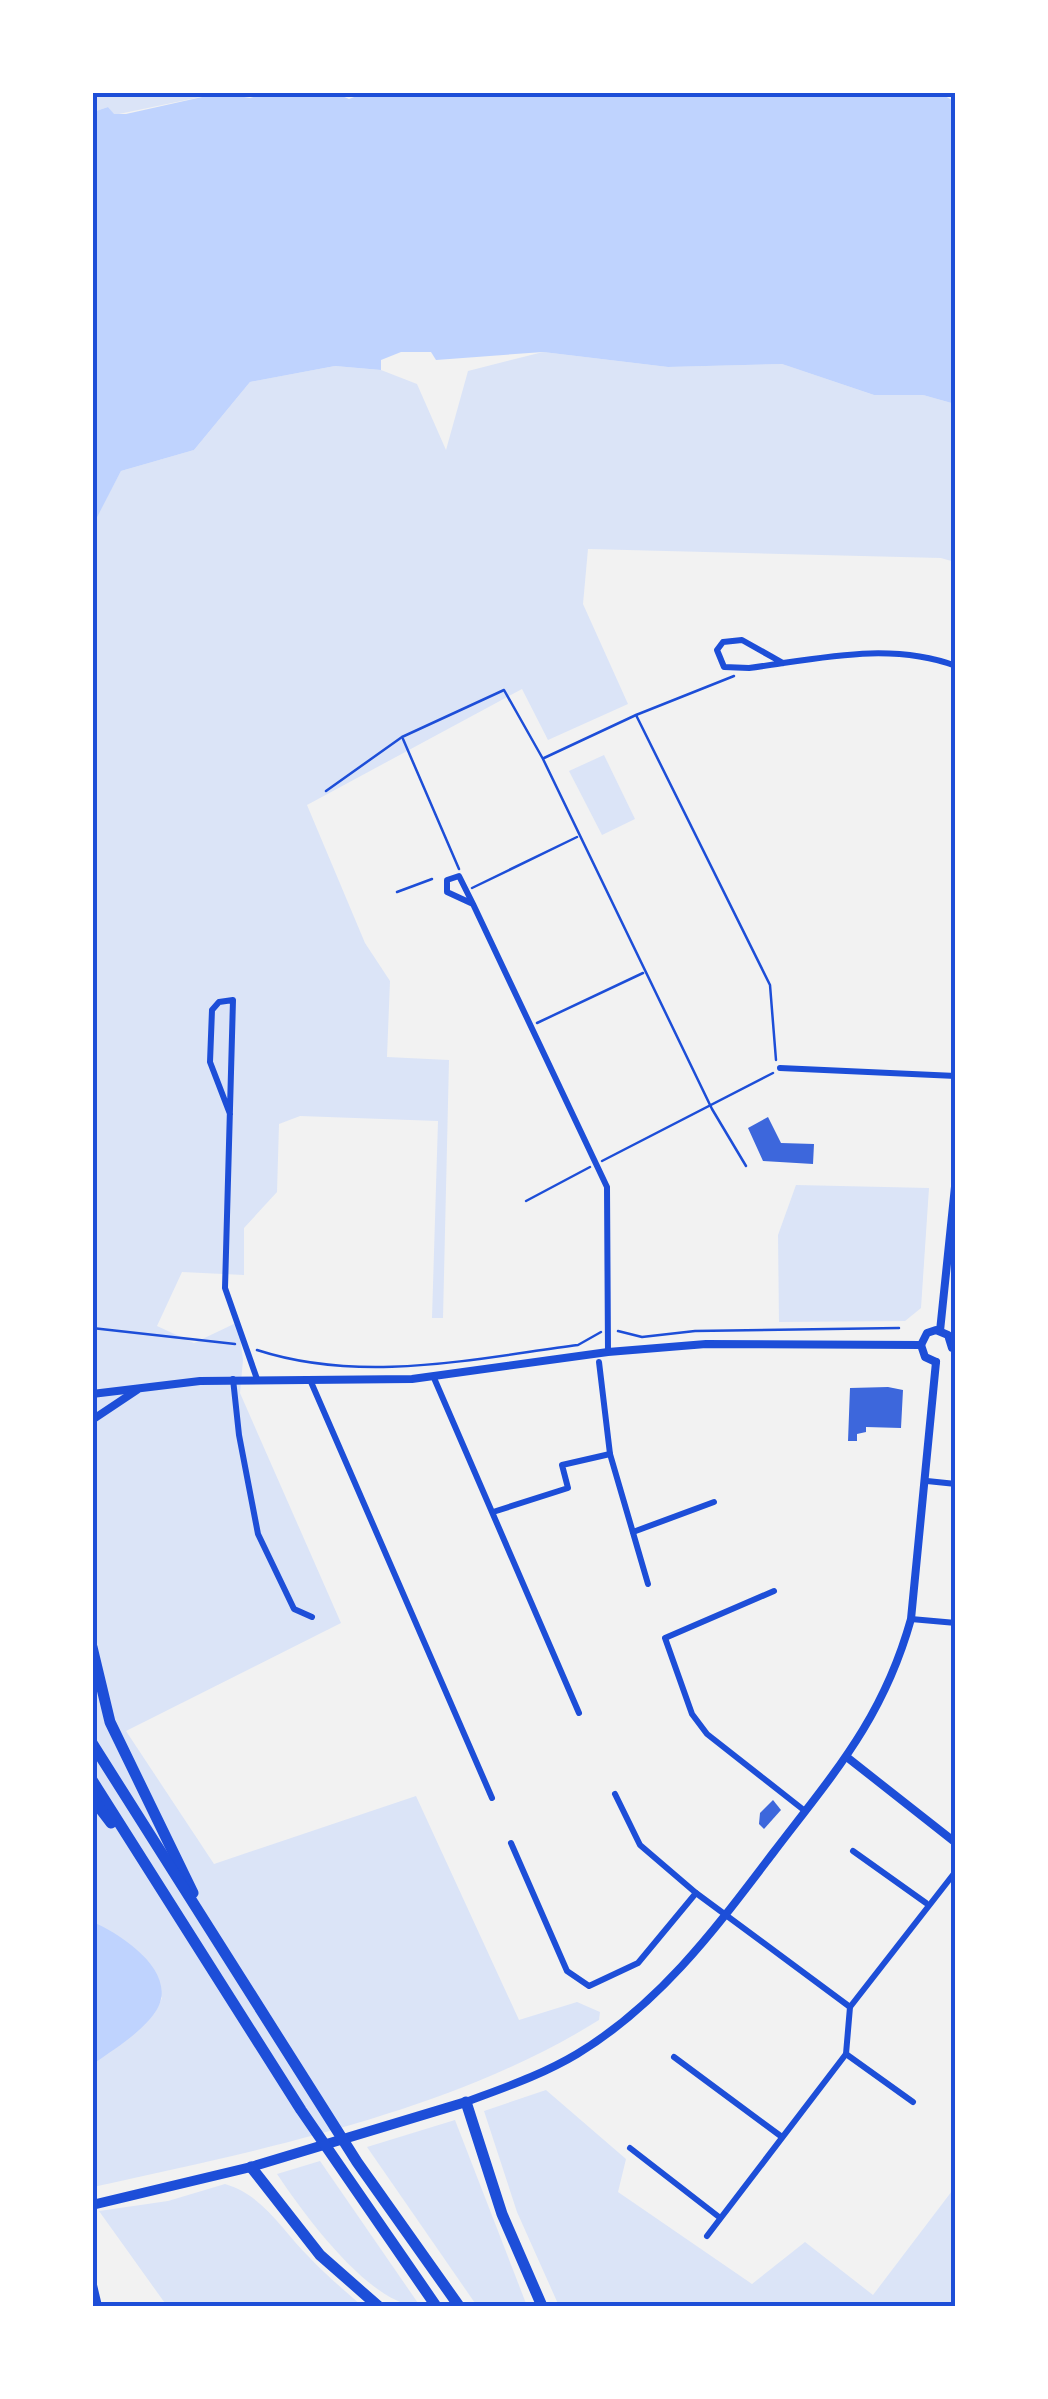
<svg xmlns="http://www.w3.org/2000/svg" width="1048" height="2399" font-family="Jost,sans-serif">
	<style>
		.green { fill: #dbe4f7 }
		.water { fill: #bfd3fe }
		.building { fill: #3d67dc }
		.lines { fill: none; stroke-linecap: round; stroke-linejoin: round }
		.path { stroke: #1d4ed8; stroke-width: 2.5 }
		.minor { stroke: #1d4ed8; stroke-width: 6 }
		.tertiary { stroke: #1d4ed8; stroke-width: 8 }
		.primary { stroke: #1d4ed8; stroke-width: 10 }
		.motorway { stroke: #1d4ed8; stroke-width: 11 }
		.neatline { fill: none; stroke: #1d4ed8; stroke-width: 4 }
	</style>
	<rect width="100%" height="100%" fill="#f2f2f2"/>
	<!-- green -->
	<g class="green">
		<path d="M92,93H220L114,115L108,107L93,112Z"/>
		<path d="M543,352L668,367L782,364L874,395H923L955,404V562L941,558L588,549L583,604L628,704L548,740L522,689L307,805L365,943L390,981L387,1057L449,1060L443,1318H432L438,1121L300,1116L279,1124L277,1192L244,1228V1275L182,1272L157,1326L194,1343L238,1322L243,1360L240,1393L341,1623L126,1731L214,1864L416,1796L519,2020L577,2002L600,2012L599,2020C452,2112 261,2150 93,2187V2064L154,2014L162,1998L93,1922L92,525L121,471L194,450L250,382L335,366L381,370L417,384L446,450L468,371Z"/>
		<path d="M604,755L635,819L602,835L569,771Z"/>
		<path d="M796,1185L929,1188L921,1308L905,1321L779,1322L778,1235Z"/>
		<path d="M546,2090L626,2159L618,2192L752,2284L805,2242L873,2295L955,2187V2306H559L517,2212L484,2111Z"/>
		<path d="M455,2120L527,2306H477L367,2147Z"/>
		<path d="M320,2161L420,2306C371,2307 303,2213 277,2174Z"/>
		<path d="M225,2184C263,2195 282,2230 309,2257C325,2274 344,2290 362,2306H167L99,2211L168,2201Z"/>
	</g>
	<!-- water -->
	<g class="water">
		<path d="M220,93L250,98L268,93H335L349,99L367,92L940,93L955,102V404L923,395H874L782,364L668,367L543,352L436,360L431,352H401L381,360V370L335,366L250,382L194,450L121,471L93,525V112L108,107L114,114H126Z"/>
		<path d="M93,1922C123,1935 183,1975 154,2014C139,2034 113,2050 93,2064Z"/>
	</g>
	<!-- building -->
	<g class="building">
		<path d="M768,1117L781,1143L814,1144L813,1164L763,1161L748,1128Z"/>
		<path d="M888,1387L903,1390L901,1428L866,1427V1432L857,1434V1441H848L850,1388Z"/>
		<path d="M773,1800L781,1810L764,1829L759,1824L760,1813Z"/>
	</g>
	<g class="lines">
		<!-- path -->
		<g class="path">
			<path d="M636,715L770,985L776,1060"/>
			<path d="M403,739L459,869"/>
			<path d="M544,758L636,715L734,676"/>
			<path d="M326,791L402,737L504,690L543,759L712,1109L746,1166"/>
			<path d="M472,888L577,837"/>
			<path d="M397,892L432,879"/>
			<path d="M537,1023L643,973"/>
			<path d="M602,1161L773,1073"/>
			<path d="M526,1201L590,1167"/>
			<path d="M92,1328L235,1344"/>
			<path d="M618,1331L642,1337L695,1331L899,1328"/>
			<path d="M257,1350C362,1384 471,1359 578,1345L601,1332"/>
		</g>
		<!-- minor -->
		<g class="minor">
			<path d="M783,663L742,640L723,642L717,650L724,667L749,668C817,659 889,641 956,666"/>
			<path d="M473,904L459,876L447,880V892L473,904L607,1187L608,1352"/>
			<path d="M780,1068L956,1076"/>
			<path d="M230,1114L210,1062L212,1010L219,1002L233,1000L225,1288L257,1379"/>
			<path d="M599,1362L610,1454L648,1584"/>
			<path d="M434,1378L579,1713"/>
			<path d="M233,1379L239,1435L258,1534L294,1609L312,1617"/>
			<path d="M311,1382L492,1798"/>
			<path d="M927,1481L956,1484"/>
			<path d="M493,1512L568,1488L562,1465L610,1454"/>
			<path d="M633,1532L714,1502"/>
			<path d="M774,1591L665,1638L692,1714L707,1734L805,1811"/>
			<path d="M911,1619L956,1623"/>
			<path d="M615,1794L640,1845L696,1893L850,2007"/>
			<path d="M511,1843L567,1971L589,1986L638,1963L696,1893"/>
			<path d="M853,1851L926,1903"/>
			<path d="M846,2054L913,2102"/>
			<path d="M674,2057L782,2137"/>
			<path d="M630,2148L719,2217"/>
			<path d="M707,2236L846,2054L850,2007L956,1871"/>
		</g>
		<!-- tertiary -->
		<g class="tertiary">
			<path d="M940,1331L956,1177"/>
			<path d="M921,1345L927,1333L936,1330L948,1335L952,1348"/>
			<path d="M921,1345L925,1357L936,1362"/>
			<path d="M92,1394L200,1381L412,1379L608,1352L706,1344L921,1345"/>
			<path d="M92,1420L137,1390"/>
			<path d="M848,1758L956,1843"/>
			<path d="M466,2102C503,2088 542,2075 577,2054C660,2004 716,1928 773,1853C834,1773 883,1719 911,1619L936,1362"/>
			<path d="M92,2281L98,2306"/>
		</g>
		<!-- primary -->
		<path class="primary" d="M92,2205L251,2167L466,2102"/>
		<!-- motorway -->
		<g class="motorway">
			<path d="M92,1647L110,1722L193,1893"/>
			<path d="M92,1743L357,2162L459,2306"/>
			<path d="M92,1780L301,2110L436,2306"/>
			<path d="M92,1798L111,1823"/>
			<path d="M466,2102L502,2214L542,2306"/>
			<path d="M251,2167L320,2255L378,2306"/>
		</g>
	</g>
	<!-- border -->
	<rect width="1048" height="2399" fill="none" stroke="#ffffff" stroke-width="190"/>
	<rect x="95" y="95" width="858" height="2209" class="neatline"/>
</svg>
